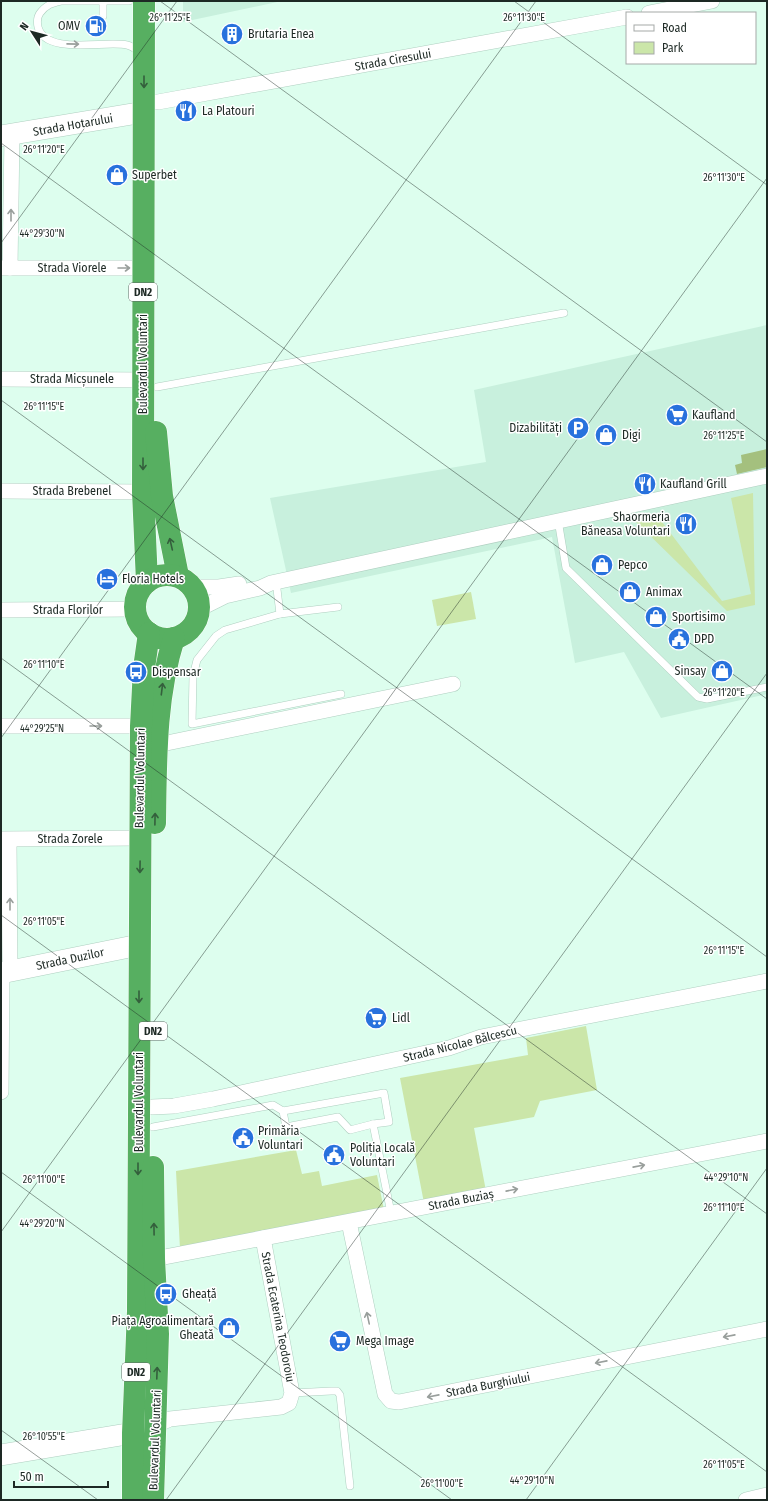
<svg xmlns="http://www.w3.org/2000/svg" width="768" height="1501" font-family="'Fira Sans Condensed',sans-serif">
	<style>
		.built { fill: #c8f0dd }
		.green { fill: #cbe6a9 }
		.forest { fill: #a4c07e }
		.lines { fill: none; stroke-linecap: round; stroke-linejoin: round }
		.lane-casing { stroke: #afcfc0; stroke-width: 8 }
		.street-casing { stroke: #afcfc0; stroke-width: 16 }
		.secondary-casing { stroke: #afcfc0; stroke-width: 22 }
		.highway-casing { stroke: #fff; stroke-width: 23 }
		.lane { stroke: #fff; stroke-width: 7 }
		.street { stroke: #fff; stroke-width: 15 }
		.secondary { stroke: #fff; stroke-width: 21 }
		.highway { stroke: #57af61; stroke-width: 22 }
		.oneway { stroke: #999f9c }
		.oneway2 { stroke: #345f3c }
		.ticks { fill: none; stroke: #1d2924; stroke-width: 1; stroke-opacity: 0.45 }
		.labels { text-anchor: middle; stroke-width: 3; stroke-linejoin: round; paint-order: stroke }
		.shield { fill: #fff; stroke: #616966; stroke-width: 1 }
		.shield-label { font-size: 11px; font-weight: bold; fill: #1d2924 }
		.poi-label { font-size: 12px; fill: #1d2924; stroke: #fff; text-anchor: start }
		.street-label { font-size: 12px; fill: #1d2924; stroke: #fff }
		.ticks-label { font-size: 10px; text-anchor: middle; fill: #1d2924; stroke: #fff; stroke-width: 3; stroke-linejoin: round; paint-order: stroke }
	</style>
	<rect width="100%" height="100%" fill="#ddfeee"/>
	<!-- built -->
	<g class="built">
		<path d="M183,1H282L183,22Z"/>
		<path d="M767,325V694L661,718L624,652L575,663L552,537L291,593L270,498L486,462L474,390Z"/>
	</g>
	<!-- green -->
	<g class="green">
		<path d="M753,493L755,605L727,611L633,519L656,514L722,601L751,594L731,498Z"/>
		<path d="M471,592L476,619L437,626L432,600Z"/>
		<path d="M586,1026L597,1090L540,1101L534,1117L474,1128L486,1191L424,1203L400,1078L528,1055L526,1038Z"/>
		<path d="M296,1150L302,1174L319,1171L322,1186L377,1175L384,1210L180,1249L176,1171Z"/>
	</g>
	<!-- forest -->
	<path class="forest" d="M767,449V467L737,474L735,465L742,463L741,455Z"/>
	<g class="lines">
		<!-- lane casing -->
		<g class="lane-casing">
			<g id="lane">
				<path d="M129,1H61C52,3 46,5 40,13C37,17 37,22 38,27C46,56 105,40 127,45C131,46 136,49 140,52"/>
				<path d="M103,16V2"/>
				<path d="M157,387L564,313"/>
				<path d="M558,520L566,568L698,697L707,699L767,687"/>
				<path d="M276,581L280,614"/>
				<path d="M338,607L280,614L225,630L216,636L197,660L193,676L192,724L341,694"/>
				<path d="M283,1111L286,1127L338,1117L350,1130L373,1124L391,1213"/>
				<path d="M153,1127L273,1105L283,1111L384,1093L389,1122L373,1124"/>
				<path d="M292,1393L331,1391H337L340,1395L350,1486"/>
			</g>
		</g>
		<!-- street casing -->
		<g class="street-casing">
			<g id="street">
				<path d="M649,13L712,1"/>
				<path d="M158,102L627,17"/>
				<path d="M1,268H143"/>
				<path d="M10,268L12,135"/>
				<path d="M1,379L143,380"/>
				<path d="M1,491L143,492"/>
				<path d="M193,587H219L239,584"/>
				<path d="M199,609L225,596L260,588L271,583L767,476"/>
				<path d="M1,610L135,609"/>
				<path d="M1,726H141"/>
				<path d="M157,745L453,684"/>
				<path d="M1,839L140,838"/>
				<path d="M9,840L10,971"/>
				<path d="M1,1092L2,972"/>
				<path d="M152,1107L174,1106L213,1099L449,1048L481,1037L767,981"/>
				<path d="M349,1222L385,1394L391,1401L399,1402L767,1329"/>
				<path d="M154,1259L767,1141"/>
				<path d="M149,1428L170,1419L281,1407L289,1403L292,1393L263,1238"/>
				<path d="M746,1500L767,1495"/>
			</g>
		</g>
		<!-- secondary casing -->
		<g class="secondary-casing">
			<g id="secondary">
				<path d="M1,136L144,112"/>
				<path d="M1,973L139,945"/>
				<path d="M1,1455L133,1433"/>
			</g>
		</g>
		<!-- highway casing -->
		<g class="highway-casing">
			<g id="highway">
				<path d="M144,1L143,492L147,582"/>
				<path d="M156,432L162,496L178,576"/>
				<circle cx="167" cy="607" r="32"/>
				<path d="M155,823C156,761 155,698 174,638"/>
				<path d="M133,1500V1433L138,1311L141,726L144,668L149,633"/>
				<path d="M153,1500L158,1334L154,1259L153,1167"/>
			</g>
		</g>
		<!-- lane -->
		<use href="#lane" class="lane"/>
		<!-- street -->
		<use href="#street" class="street"/>
		<!-- secondary -->
		<use href="#secondary" class="secondary"/>
		<!-- highway -->
		<use href="#highway" class="highway"/>
	</g>
	<!-- one-way arrows -->
	<defs><path id="oneway-shaft" d="M-6 0H5M1.5-3L5.5 0L1.5 3" fill="none" stroke-width="1.6" stroke-linecap="round" stroke-linejoin="round"/></defs>
	<g class="oneway">
		<use href="#oneway-shaft" transform="translate(73 44) rotate(1)"/>
		<use href="#oneway-shaft" transform="translate(11 215) rotate(-90)"/>
		<use href="#oneway-shaft" transform="translate(124 268)"/>
		<use href="#oneway-shaft" transform="translate(96 726)"/>
		<use href="#oneway-shaft" transform="translate(10 904) rotate(-90)"/>
		<use href="#oneway-shaft" transform="translate(639 1166) rotate(-11)"/>
		<use href="#oneway-shaft" transform="translate(512 1190) rotate(-11)"/>
		<use href="#oneway-shaft" transform="translate(368 1318) rotate(-102)"/>
		<use href="#oneway-shaft" transform="translate(729 1336) rotate(169)"/>
		<use href="#oneway-shaft" transform="translate(601 1362) rotate(169)"/>
		<use href="#oneway-shaft" transform="translate(433 1396) rotate(169)"/>
	</g>
	<g class="oneway2">
		<use href="#oneway-shaft" transform="translate(144 82) rotate(90)"/>
		<use href="#oneway-shaft" transform="translate(143 464) rotate(90)"/>
		<use href="#oneway-shaft" transform="translate(171 544) rotate(-103)"/>
		<use href="#oneway-shaft" transform="translate(162 689) rotate(-83)"/>
		<use href="#oneway-shaft" transform="translate(155 819) rotate(-89)"/>
		<use href="#oneway-shaft" transform="translate(140 867) rotate(91)"/>
		<use href="#oneway-shaft" transform="translate(139 997) rotate(90)"/>
		<use href="#oneway-shaft" transform="translate(138 1169) rotate(90)"/>
		<use href="#oneway-shaft" transform="translate(154 1229) rotate(-91)"/>
		<use href="#oneway-shaft" transform="translate(157 1373) rotate(-88)"/>
	</g>
	<!-- ticks -->
	<path class="ticks" d="M160,1L767,442M514,1L767,185M1,143L767,699M1,243L177,1M1,400L767,957M1,658L767,1214M1,738L536,1M1,915L767,1472M1,1172L452,1500M1,1232L767,178M1,1430L98,1500M166,1500L767,673M526,1500L767,1168"/>
	<!-- icons -->
	<defs>
		<g id="fuel-disc" transform="scale(1.15)"><circle r="9.5" fill="#2871dd" stroke="#fff"/><path d="M-5.5-6h7V0h2V4h1.3V-2.5L3-4.5l.8-.8L6-3V5H2.5V1h-1V6h-7ZM-4.2-4.7v3.2H.2V-4.7Z" fill="#fff"/></g>
		<g id="building-disc" transform="scale(1.15)"><circle r="9.5" fill="#2871dd" stroke="#fff"/><path d="M-4-6H4V6H1V3H-1V6H-4ZM-2.5-4.3h1.7v1.8h-1.7ZM.8-4.3h1.7v1.8H.8ZM-2.5-1h1.7V.8h-1.7ZM.8-1h1.7V.8H.8Z" fill="#fff"/></g>
		<g id="restaurant-disc" transform="scale(1.15)"><circle r="9.5" fill="#2871dd" stroke="#fff"/><path d="M-5-6h1v4h1v-4h1v4h1v-4h1v5L-1.5 .5V6h-2V.5L-5-1ZM5-6V6H3V1.5H1.5Q1.5-4 5-6Z" fill="#fff"/></g>
		<g id="shop-disc" transform="scale(1.15)"><circle r="9.5" fill="#2871dd" stroke="#fff"/><path d="M-5-2.5h2.3a2.7 3.5 0 0 1 5.4 0H5L5.5 6h-11ZM-1.5-2.5h3a1.5 2.3 0 0 0-3 0Z" fill="#fff"/></g>
		<g id="supermarket-disc" transform="scale(1.15)"><circle r="9.5" fill="#2871dd" stroke="#fff"/><path d="M-6-5.5h2.5l.6 2H6L4.5 2H-2.5L-4.4-4H-6ZM-1.5 3.2a1.3 1.3 0 1 0 .1 0ZM3 3.2a1.3 1.3 0 1 0 .1 0Z" fill="#fff"/></g>
		<g id="parking-disc" transform="scale(1.15)"><circle r="9.5" fill="#2871dd" stroke="#fff"/><path d="M-3.5-5.5H1a3.5 3.5 0 0 1 0 7H-1V5.5H-3.5ZM-1-3.4V-.6H.8a1.4 1.4 0 0 0 0-2.8Z" fill="#fff"/></g>
		<g id="hotel-disc" transform="scale(1.15)"><circle r="9.5" fill="#2871dd" stroke="#fff"/><path d="M-6-4.5h1.5V1H6V5H4.5V3h-9V5H-6ZM-4 0a1.8 1.8 0 1 1 3.6 0ZM.5 0V-2.5h3Q6-2.5 6 0Z" fill="#fff"/></g>
		<g id="civic-disc" transform="scale(1.15)"><circle r="9.5" fill="#2871dd" stroke="#fff"/><path d="M-.6-6.5H3V-4.5H.6V-3L4-1V1h2V6H-6V1h2V-1L-.6-3ZM-1.2 2.5V6h2.4V2.5Z" fill="#fff"/></g>
		<g id="bus-disc" transform="scale(1.15)"><circle r="9.5" fill="#2871dd" stroke="#fff"/><path d="M-5-6H5V4H4V6H2V4H-2V6H-4V4H-5ZM-3.5-4V0h7V-4ZM-3.5 1.2v1.5H-2V1.2ZM2 1.2v1.5H3.5V1.2Z" fill="#fff"/></g>
	</defs>
	<g fill-rule="evenodd">
		<use href="#fuel-disc" x="96" y="26"/>
		<use href="#building-disc" x="232" y="34"/>
		<use href="#restaurant-disc" x="186" y="111"/>
		<use href="#shop-disc" x="117" y="175"/>
		<use href="#supermarket-disc" x="677" y="415"/>
		<use href="#parking-disc" x="578" y="428"/>
		<use href="#shop-disc" x="606" y="435"/>
		<use href="#restaurant-disc" x="645" y="484"/>
		<use href="#restaurant-disc" x="686" y="524"/>
		<use href="#shop-disc" x="602" y="565"/>
		<use href="#hotel-disc" x="107" y="579"/>
		<use href="#shop-disc" x="630" y="592"/>
		<use href="#shop-disc" x="656" y="617"/>
		<use href="#civic-disc" x="679" y="639"/>
		<use href="#shop-disc" x="722" y="671"/>
		<use href="#bus-disc" x="136" y="672"/>
		<use href="#supermarket-disc" x="376" y="1018"/>
		<use href="#civic-disc" x="243" y="1138"/>
		<use href="#civic-disc" x="334" y="1155"/>
		<use href="#bus-disc" x="166" y="1294"/>
		<use href="#shop-disc" x="229" y="1328"/>
		<use href="#supermarket-disc" x="340" y="1341"/>
	</g>
	<g class="labels">
		<!-- shield labels -->
		<g class="shield">
			<rect x="129" y="283" width="28" height="18" rx="3"/>
			<rect x="139" y="1022" width="28" height="18" rx="3"/>
			<rect x="122" y="1363" width="28" height="18" rx="3"/>
		</g>
		<g class="shield-label">
			<text x="143" y="296">DN2</text>
			<text x="153" y="1035">DN2</text>
			<text x="136" y="1376">DN2</text>
		</g>
		<!-- poi labels -->
		<g class="poi-label">
			<text x="80" y="30" text-anchor="end">OMV</text>
			<text x="248" y="38">Brutaria Enea</text>
			<text x="202" y="115">La Platouri</text>
			<text x="132" y="179">Superbet</text>
			<text x="692" y="419">Kaufland</text>
			<text x="562" y="432" text-anchor="end">Dizabilități</text>
			<text x="622" y="439">Digi</text>
			<text x="660" y="488">Kaufland Grill</text>
			<text x="670" y="521" text-anchor="end">Shaormeria<tspan x="670" dy="14">Băneasa Voluntari</tspan></text>
			<text x="618" y="569">Pepco</text>
			<text x="122" y="583">Floria Hotels</text>
			<text x="646" y="596">Animax</text>
			<text x="672" y="621">Sportisimo</text>
			<text x="694" y="643">DPD</text>
			<text x="706" y="675" text-anchor="end">Sinsay</text>
			<text x="152" y="676">Dispensar</text>
			<text x="392" y="1022">Lidl</text>
			<text x="258" y="1135">Primăria<tspan x="258" dy="14">Voluntari</tspan></text>
			<text x="350" y="1152">Poliția Locală<tspan x="350" dy="14">Voluntari</tspan></text>
			<text x="182" y="1298">Gheață</text>
			<text x="214" y="1325" text-anchor="end">Piața Agroalimentară<tspan x="214" dy="14">Gheată</tspan></text>
			<text x="356" y="1345">Mega Image</text>
		</g>
		<!-- street labels -->
		<g class="street-label">
			<text transform="translate(393 60) rotate(-10)" y="4">Strada Ciresului</text>
			<text transform="translate(73 125) rotate(-10)" y="4">Strada Hotarului</text>
			<text x="72" y="272">Strada Viorele</text>
			<text transform="translate(143 364) rotate(-90)" y="4">Bulevardul Voluntari</text>
			<text x="72" y="383">Strada Micșunele</text>
			<text x="72" y="495">Strada Brebenel</text>
			<text x="68" y="614">Strada Florilor</text>
			<text transform="translate(140 778) rotate(-89)" y="4">Bulevardul Voluntari</text>
			<text x="70" y="843">Strada Zorele</text>
			<text transform="translate(70 959) rotate(-12)" y="4">Strada Duzilor</text>
			<text transform="translate(460 1044) rotate(-14)" y="4">Strada Nicolae Bălcescu</text>
			<text transform="translate(139 1102) rotate(-90)" y="4">Bulevardul Voluntari</text>
			<text transform="translate(461 1200) rotate(-11)" y="4">Strada Buziaș</text>
			<text transform="translate(278 1317) rotate(79)" y="4">Strada Ecaterina Teodoroiu</text>
			<text transform="translate(488 1385) rotate(-11)" y="4">Strada Burghiului</text>
			<text transform="translate(155 1440) rotate(-88)" y="4">Bulevardul Voluntari</text>
		</g>
	</g>
	<g class="ticks-label">
		<text x="170" y="21">26°11'25"E</text>
		<text x="524" y="21">26°11'30"E</text>
		<text x="44" y="153">26°11'20"E</text>
		<text x="724" y="181">26°11'30"E</text>
		<text x="42" y="237">44°29'30"N</text>
		<text x="44" y="410">26°11'15"E</text>
		<text x="724" y="439">26°11'25"E</text>
		<text x="44" y="668">26°11'10"E</text>
		<text x="724" y="696">26°11'20"E</text>
		<text x="42" y="732">44°29'25"N</text>
		<text x="44" y="925">26°11'05"E</text>
		<text x="724" y="954">26°11'15"E</text>
		<text x="726" y="1181">44°29'10"N</text>
		<text x="44" y="1183">26°11'00"E</text>
		<text x="724" y="1211">26°11'10"E</text>
		<text x="42" y="1227">44°29'20"N</text>
		<text x="44" y="1440">26°10'55"E</text>
		<text x="724" y="1468">26°11'05"E</text>
		<text x="532" y="1484">44°29'10"N</text>
		<text x="442" y="1487">26°11'00"E</text>
	</g>
	<!-- border -->
	<rect width="768" height="1501" fill="none" stroke="#1d2924" stroke-width="4"/>
	<!-- legend -->
	<rect x="626" y="12" width="130" height="52" fill="#ffffff" stroke="#a5a9a7"/>
	<rect x="634" y="25" width="20" height="6" fill="#ffffff" stroke="#a5a9a7"/>
	<text x="662" y="32" font-size="12" fill="#1d2924">Road</text>
	<rect x="634" y="42" width="20" height="12" fill="#cbe6a9" stroke="#a5a9a7"/>
	<text x="662" y="52" font-size="12" fill="#1d2924">Park</text>
	<!-- north arrow -->
	<g transform="translate(32 32) rotate(306)" stroke="#ffffff" stroke-width="3" paint-order="stroke">
	<path d="M0-3L7 15L0 10L-7 15Z" fill="#1d2924"/>
	<text y="-6" font-size="11" font-weight="bold" text-anchor="middle" fill="#1d2924">N</text>
	</g>
	<!-- scale -->
	<path d="M14 1481v6h94v-6" fill="none" stroke="#1d2924" stroke-width="2"/>
	<text x="20" y="1481" font-size="12" fill="#1d2924" stroke="#ffffff" stroke-width="3" paint-order="stroke">50 m</text>
</svg>
